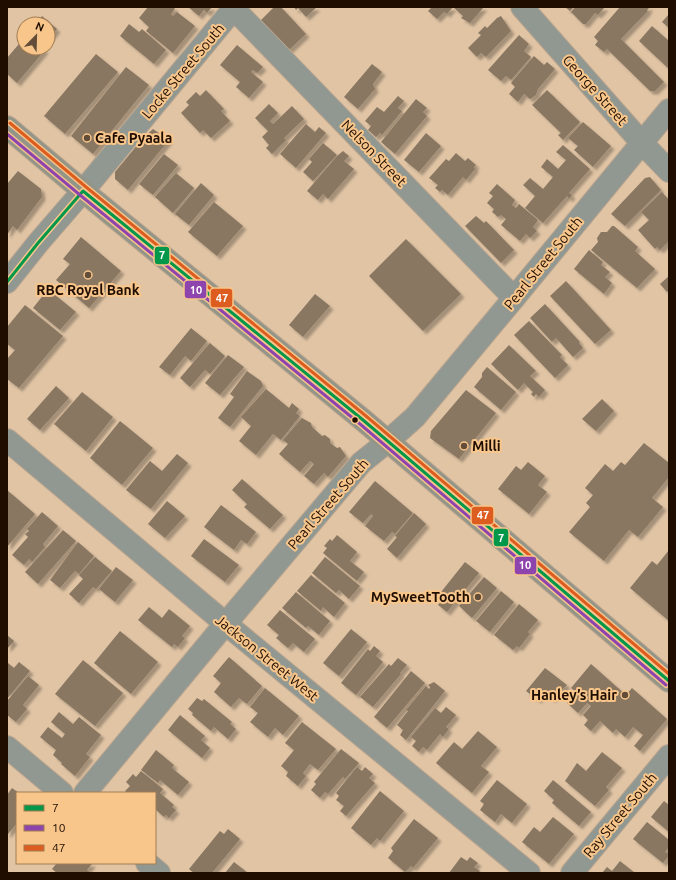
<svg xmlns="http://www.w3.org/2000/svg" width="676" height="880" font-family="Ubuntu,sans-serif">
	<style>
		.building { fill: #897762; filter: url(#shadow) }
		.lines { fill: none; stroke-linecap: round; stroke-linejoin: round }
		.minor-casing { stroke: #bca68f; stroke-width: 24 }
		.major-casing { stroke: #bca68f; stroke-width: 24 }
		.minor { stroke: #919892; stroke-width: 22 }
		.major { stroke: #939588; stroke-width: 22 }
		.bus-1-casing { stroke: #f8c68b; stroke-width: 6 }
		.bus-2-casing { stroke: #f8c68b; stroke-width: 6 }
		.bus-3-casing { stroke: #f8c68b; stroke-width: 6 }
		.bus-1 { stroke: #039749; stroke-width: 3 }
		.bus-2 { stroke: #8e44ad; stroke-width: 3 }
		.bus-3 { stroke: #dd5c1f; stroke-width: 3 }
		.poi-dot { fill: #634d39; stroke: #f8c68b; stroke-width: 1.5 }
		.bus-dot { fill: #1f0d00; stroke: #f8c68b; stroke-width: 1.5 }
		.labels { text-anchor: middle; stroke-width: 4; stroke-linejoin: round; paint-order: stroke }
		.street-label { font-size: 14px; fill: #1f0d00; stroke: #f8c68b }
		.poi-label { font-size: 14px; font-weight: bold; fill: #1f0d00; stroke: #f8c68b; text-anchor: start }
		.line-badge { stroke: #f8c68b; stroke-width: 1.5 }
		.badge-label { font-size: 11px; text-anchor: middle; font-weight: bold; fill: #fff }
	</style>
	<defs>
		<filter id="shadow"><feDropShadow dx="3.5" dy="3.5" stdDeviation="1" flood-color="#0004"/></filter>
	</defs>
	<rect width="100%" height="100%" fill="#e0c4a4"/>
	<!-- building -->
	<g class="building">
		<path d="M148,7H173L175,9L171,14L173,16L177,12L195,26L173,53L146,31L149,27L139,18Z"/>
		<path d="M188,7H212L207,13L204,10L199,16Z"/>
		<path d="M274,7H281L306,34L289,50L281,42L280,43L259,22Z"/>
		<path d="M294,7H317L306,17L298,8L296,10Z"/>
		<path d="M432,7H484L470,23L461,18L463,16L453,7L447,14L444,12L437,19L428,11Z"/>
		<path d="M565,7H574L570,11Z"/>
		<path d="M575,7H605L598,15L595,13L586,24H583L571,12Z"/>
		<path d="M620,7H650L647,10L648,11L621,39L664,82L655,91H650L607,49L604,52L595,45L598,41L594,37Z"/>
		<path d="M669,14V28L662,22Z"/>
		<path d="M42,16L57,29L48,40V24H36Z"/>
		<path d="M501,16L511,31L486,57L481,53L477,57L468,48L481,35L478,33L485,26L487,28L497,18Z"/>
		<path d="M129,24L139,32L142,29L166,50L154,64L120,36Z"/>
		<path d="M652,26L669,41V69L639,41Z"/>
		<path d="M519,35L529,44L524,51L531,57L511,80L506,76L501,81L488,70Z"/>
		<path d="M24,38V48H42L45,50L17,83L7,74V58Z"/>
		<path d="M237,45L263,67L257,73L253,70L251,72L263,82L249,98L236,87L240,82L220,65Z"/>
		<path d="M96,54L118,72L65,134L44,116Z"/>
		<path d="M534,56L544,65L547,62L555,69L538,89L536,95L530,99L524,94L518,102L509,94L515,87L511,83Z"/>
		<path d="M372,64L382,72L373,84L375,89L358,109L344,97Z"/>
		<path d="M126,67L149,85L93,154L71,136Z"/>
		<path d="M206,90L224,109L221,111L230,121L211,138L203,130L200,133L181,113L189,105L186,102L196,92L200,96Z"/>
		<path d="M547,90L580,122L563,140L558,135L561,133L532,105Z"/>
		<path d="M398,96L404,101L398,108L402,111L382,135L380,133L376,137L368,130L371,126L365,121L377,107L384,112Z"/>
		<path d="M416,99L427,108L423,112L427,116L395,154L381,142Z"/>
		<path d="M269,104L278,113L270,121L273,124L292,106L304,119L284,138L286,140L272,154L266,148L269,145L262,137L268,131L255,118Z"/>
		<path d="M583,122L611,146L593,167L574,150L578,146L568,138Z"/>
		<path d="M306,124L315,132L319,127L326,133L296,168L280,154Z"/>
		<path d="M153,129L169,140L128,190L115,179V172L143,138Z"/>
		<path d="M426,133L441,146L419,172L404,160Z"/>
		<path d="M323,143L337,155L313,181L303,172L312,162L309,159Z"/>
		<path d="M563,145L590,169L569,193L572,195L569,199L567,196L543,223L525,208L535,196L523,185L530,178L543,189L553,177L541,167L547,159L558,169L566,160L556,152Z"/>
		<path d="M343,151L349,156L344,161L354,169L328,199L323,194L318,200L307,191L337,156Z"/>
		<path d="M456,153L465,161L468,158L476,165L474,167L475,169L466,180L463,177L448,195L442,190L440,192L435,188L438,185L429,178L446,159L449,161Z"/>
		<path d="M164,154L178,165L153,195L139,184Z"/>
		<path d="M18,171L41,189L42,197L17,230L13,226L7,235V184Z"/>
		<path d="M176,173L194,188L173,213L155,197Z"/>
		<path d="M650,177L661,190L625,226L611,214L645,178Z"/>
		<path d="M201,183L214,195L189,225L175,214Z"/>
		<path d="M497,184L515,200L512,205L516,208L519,204L538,220L533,227L537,231L530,238L526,234L520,241L501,225L506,219L501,215L498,217L492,212L494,209L487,203L493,196L489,193Z"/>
		<path d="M662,192L669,200V243L668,242L660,250L657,247L655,249L638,230L649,220L641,212Z"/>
		<path d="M214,202L243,226L217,256L188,232Z"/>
		<path d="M476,216L484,223L486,221L514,250L501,263L465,226Z"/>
		<path d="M612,226H614L638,247L635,251L655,269L637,288L591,250L598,242L597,238L601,232H607Z"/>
		<path d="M81,237L121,271L89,308L56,280L70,264L63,259Z"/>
		<path d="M406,239L461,294L423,331L369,276Z"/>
		<path d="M589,250L603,262L601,265L610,272L605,277L612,283L604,294L574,269Z"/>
		<path d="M669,276V290L667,292L660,284Z"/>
		<path d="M566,281L611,330L595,344L550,296Z"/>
		<path d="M48,289L76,312L60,330L33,308Z"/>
		<path d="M315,294L330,306L303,337L289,325Z"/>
		<path d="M545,304L580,342L579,343L583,348L573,357L556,338L552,342L530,318Z"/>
		<path d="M25,305L63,336L19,388L7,379V359L15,350L7,344V327Z"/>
		<path d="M529,321L562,355L560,357L568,365L555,378L514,335Z"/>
		<path d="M191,328L207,341L191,361L185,356L170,375L159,367Z"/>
		<path d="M210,343L225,356L210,374L205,370L190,387L180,378Z"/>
		<path d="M509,345L536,371L530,376L545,390L539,397L536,394L534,397L531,394L533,392L524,383L518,390L491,364Z"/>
		<path d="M228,355L244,367L220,395L205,383Z"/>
		<path d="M487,367L516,392L501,410L474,387L482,377V373Z"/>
		<path d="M247,371L261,381L263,386L230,427L218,418L234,397L230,394Z"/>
		<path d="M56,386L69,398L40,430L27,419Z"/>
		<path d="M266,389L289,408L292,403L299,409L296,413L300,416L281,440L273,434L256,455L239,441L251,426L241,417Z"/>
		<path d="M466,390L496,413L459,459L430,438L431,431Z"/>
		<path d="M82,392L113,417L86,451L54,424Z"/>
		<path d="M602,399L614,411L596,431L582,419Z"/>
		<path d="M302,418L311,423L312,427L322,436L325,435L330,439V443L337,448L340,447L346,456L328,477L324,473L314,484L304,476L314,464L310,461L300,472L279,454L288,444L283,440Z"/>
		<path d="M120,421L153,448L122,485L90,458Z"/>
		<path d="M644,443L669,463V477L652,498L663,507L638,537L629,530L604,561L569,532L590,507L586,503L593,495L585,488L605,464L613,471L621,462L625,465Z"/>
		<path d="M177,454L188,463L151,509L126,490L150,461L162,471Z"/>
		<path d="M528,462L545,476L538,485L547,492L529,514L498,489L516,466L521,470Z"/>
		<path d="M242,479L283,515L270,529L244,507L247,504L232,490Z"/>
		<path d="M375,481L413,513L395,534L392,532L384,541L365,526L373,516L371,514L363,523L349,512Z"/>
		<path d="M7,490L35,514L7,547Z"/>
		<path d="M167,501L185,516L165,538L148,524Z"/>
		<path d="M221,505L256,532L247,544L241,540L234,550L204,527Z"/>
		<path d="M42,512L58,526L43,544L45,547L32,562L29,559L24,565L12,555L28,537L25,534L29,531L27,529Z"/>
		<path d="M414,513L426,524L397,558L387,549L397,537L395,536Z"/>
		<path d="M63,530L76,541L38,584L25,572Z"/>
		<path d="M337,535L357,552L350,561L364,572L357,581L323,553L327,548L324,546L330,539L332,541Z"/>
		<path d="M204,539L239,565L225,582L191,556Z"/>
		<path d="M78,542L94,556L79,574L75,571L60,588L50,580Z"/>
		<path d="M669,550V621L630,588L652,561L657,565Z"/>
		<path d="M95,557L112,571L96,589L93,587L79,603L69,594L83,579L79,575Z"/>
		<path d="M325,557L360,586L349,599L339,590L336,593L312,573Z"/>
		<path d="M465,562L479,573L447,612L438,605L445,596L441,592Z"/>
		<path d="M116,567L133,580L115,602L99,589Z"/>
		<path d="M311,575L345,603L334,617L323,607L321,611L297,591Z"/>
		<path d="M484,577L497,588L472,618L459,606Z"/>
		<path d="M501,591L514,602L490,632L476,621Z"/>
		<path d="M296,592L330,621L319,635L308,626L306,628L282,608Z"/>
		<path d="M519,604L538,620L528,632L530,634L519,648L517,646L513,650L494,635Z"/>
		<path d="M149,607L162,618L169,609L190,626L182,636L185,638L178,647L174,644L172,647L138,620Z"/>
		<path d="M280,610L315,639L304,652L293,643L288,648L276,638L279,635L267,625Z"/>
		<path d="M351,629L367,642L339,676L323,663Z"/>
		<path d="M120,631L158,662L131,694L94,663Z"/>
		<path d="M7,635L14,641L7,649Z"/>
		<path d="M374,646L380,651L376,656L383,662L356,695L341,683L368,649L370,651Z"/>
		<path d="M229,657L262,686L247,704L239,698L231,707L214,692L221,683L213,676Z"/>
		<path d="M398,658L407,665L400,673L401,674L373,707L360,697L389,664L391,666Z"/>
		<path d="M83,660L123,693L95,726L55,694Z"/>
		<path d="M19,662L30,671L7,699V665L8,663L14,668Z"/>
		<path d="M591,664L626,695L632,688L667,719L640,751L634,746L643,735L633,727L625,737L616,729L613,733L600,721L591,731L584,725L588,720L583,715L591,706L587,703L578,713L567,703L576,692L571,688Z"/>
		<path d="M545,668L567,685L552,699L544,693L538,700L526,691Z"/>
		<path d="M411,671L425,683L387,728L374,717Z"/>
		<path d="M28,676L39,685L23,705L27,709L16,722L7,715V701Z"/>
		<path d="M434,682L445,691L406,740L400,735L403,730L397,725L408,711L406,710L426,686L429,689L430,687L428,685Z"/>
		<path d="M265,688L299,716L283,735L275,728L268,737L250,722L258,713L250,707Z"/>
		<path d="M197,698L202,701L204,699L232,722L230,724L236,729L228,739L214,727L211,731L192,715L193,713L188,709Z"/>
		<path d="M446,707L456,715L446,727L449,729L443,737L440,734L427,750L423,747L419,752L412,746L416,741L411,737L435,708L441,713Z"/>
		<path d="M59,712L73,724L79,717L101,735L86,754L90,757L75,776L61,764L62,763L53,755L56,750L40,737L48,727L62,738L65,734L51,722Z"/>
		<path d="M180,715L205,736L201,740L210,748L202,758L168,730Z"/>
		<path d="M302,722L336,749L318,770L310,764L303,773L306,776L298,786L286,776L288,772L281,766L294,750L285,743Z"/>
		<path d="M478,731L497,747L481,766L489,772L472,793L436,763L454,742L462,749Z"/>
		<path d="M341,749L359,763L345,779L343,777L328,794L325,792L320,798L311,790L316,784L314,782Z"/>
		<path d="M156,750L174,765L172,768L189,782L178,795L160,780L158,783L141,770Z"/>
		<path d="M602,752L622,768L606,787L609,790L595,806L565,781L577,763L586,771Z"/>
		<path d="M357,767L362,771L365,767L373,774L369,778L375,783L346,816L340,811L344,806L336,800L339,796L336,793Z"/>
		<path d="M141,771L163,789L160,793L174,805L172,807L176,810L169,818L166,815L164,817L155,809V793H127L125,791L130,786L126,782L133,774L136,777Z"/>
		<path d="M497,780L527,804L512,823L501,814L495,822L480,810L484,804L480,801Z"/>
		<path d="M553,780L591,812L579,826L552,803L554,800L544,791Z"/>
		<path d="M12,788L19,793H17V823L8,834H7V795Z"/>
		<path d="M380,791L404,811L380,841L377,838L371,845L351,828Z"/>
		<path d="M664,801L669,805V832L651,817Z"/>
		<path d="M553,817L574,834L549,864L522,842L534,827L540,832Z"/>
		<path d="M414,819L438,838L413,868L411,866L405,872L388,858L393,851L391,848Z"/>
		<path d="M647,822L669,840V847L665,852L669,854V856L663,863L633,839Z"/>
		<path d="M228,829L240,839L212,873H194L190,870L189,869L220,831L224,834Z"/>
		<path d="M461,857L467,861L470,857L478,863L474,867L480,871L478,873H449Z"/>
		<path d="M620,861L635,873H602L607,867L612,871Z"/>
		<path d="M234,862L248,873H225Z"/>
		<path d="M57,863H91L92,864L87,870L91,873H57L52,869Z"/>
	</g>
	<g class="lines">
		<!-- minor casing -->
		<g class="minor-casing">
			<g id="minor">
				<path d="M522,7L642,143L669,171"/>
				<path d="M234,9L514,298"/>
				<path d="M7,282L38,243L83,191L235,7"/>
				<path d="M7,440L226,624L529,873"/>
				<path d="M7,747L62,793"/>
				<path d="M85,793L216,635L361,463L387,442L415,417L514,298L669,110"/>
				<path d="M147,863L159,873"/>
				<path d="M572,873L669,756"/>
			</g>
		</g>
		<!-- major casing -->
		<g class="major-casing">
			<path id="major" d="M7,127L83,191L363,420L669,681"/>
		</g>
		<!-- minor -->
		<use href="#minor" class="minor"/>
		<!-- major -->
		<use href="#major" class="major"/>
		<!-- bus-1 casing -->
		<g class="bus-1-casing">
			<path id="bus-1" d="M7,282L38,243L83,191L363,420L669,681"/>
		</g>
		<!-- bus-2 casing -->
		<g class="bus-2-casing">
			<path id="bus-2" d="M7,134L80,195L360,424L666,685"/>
		</g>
		<!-- bus-3 casing -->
		<g class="bus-3-casing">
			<path id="bus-3" d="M10,123L86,187L366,416L669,674"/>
		</g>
		<!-- bus-1 -->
		<use href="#bus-1" class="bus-1"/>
		<!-- bus-2 -->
		<use href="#bus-2" class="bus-2"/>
		<!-- bus-3 -->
		<use href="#bus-3" class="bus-3"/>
	</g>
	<!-- markers -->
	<g class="poi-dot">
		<circle cx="87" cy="138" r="4"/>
		<circle cx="88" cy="275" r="4"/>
		<circle cx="464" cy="446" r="4"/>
		<circle cx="478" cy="597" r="4"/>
		<circle cx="625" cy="695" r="4"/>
	</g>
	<circle class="bus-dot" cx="355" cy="420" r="3.5"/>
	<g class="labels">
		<!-- street labels -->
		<g class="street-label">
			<text transform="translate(183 71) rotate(-50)" y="5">Locke Street South</text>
			<text transform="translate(595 90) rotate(48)" y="5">George Street</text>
			<text transform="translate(374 153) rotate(46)" y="5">Nelson Street</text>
			<text transform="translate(543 263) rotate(-51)" y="5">Pearl Street South</text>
			<text transform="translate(328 504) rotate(-49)" y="5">Pearl Street South</text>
			<text transform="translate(267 658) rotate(39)" y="5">Jackson Street West</text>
			<text transform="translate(620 815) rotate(-50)" y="5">Ray Street South</text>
		</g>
		<!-- poi labels -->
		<g class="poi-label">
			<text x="95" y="143">Cafe Pyaala</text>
			<text x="88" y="295" text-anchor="middle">RBC Royal Bank</text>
			<text x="472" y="451">Milli</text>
			<text x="470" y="602" text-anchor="end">MySweetTooth</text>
			<text x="617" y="700" text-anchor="end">Hanley’s Hair</text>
		</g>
	</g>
	<g class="line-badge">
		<rect x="154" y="246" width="16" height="19" rx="4" fill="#039749"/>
		<rect x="184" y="280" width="23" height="19" rx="4" fill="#8e44ad"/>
		<rect x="210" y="288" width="23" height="20" rx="4" fill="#dd5c1f"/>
		<rect x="471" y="506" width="23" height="19" rx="4" fill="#dd5c1f"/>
		<rect x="493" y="528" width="16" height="19" rx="4" fill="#039749"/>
		<rect x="514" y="556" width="23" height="19" rx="4" fill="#8e44ad"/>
	</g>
	<g class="badge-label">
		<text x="162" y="259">7</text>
		<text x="196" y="294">10</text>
		<text x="222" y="302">47</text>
		<text x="483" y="519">47</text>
		<text x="501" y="542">7</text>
		<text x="525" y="569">10</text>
	</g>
	<!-- border -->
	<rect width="676" height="880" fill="none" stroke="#1f0d00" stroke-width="16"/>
	<!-- legend -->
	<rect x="16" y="792" width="140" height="72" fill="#f8c68b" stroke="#a17c53"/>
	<rect x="24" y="805" width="20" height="6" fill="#039749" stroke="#a17c53"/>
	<text x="52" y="812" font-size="12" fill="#1f0d00">7</text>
	<rect x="24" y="825" width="20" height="6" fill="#8e44ad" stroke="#a17c53"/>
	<text x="52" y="832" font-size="12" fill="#1f0d00">10</text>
	<rect x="24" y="845" width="20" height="6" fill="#dd5c1f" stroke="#a17c53"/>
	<text x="52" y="852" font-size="12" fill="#1f0d00">47</text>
	<!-- north arrow -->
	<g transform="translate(36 36) rotate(23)"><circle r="19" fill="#f8c68b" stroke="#a17c53"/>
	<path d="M0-3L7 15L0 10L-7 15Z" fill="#634d39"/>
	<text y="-6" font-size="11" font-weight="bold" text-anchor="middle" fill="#1f0d00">N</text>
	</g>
</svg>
